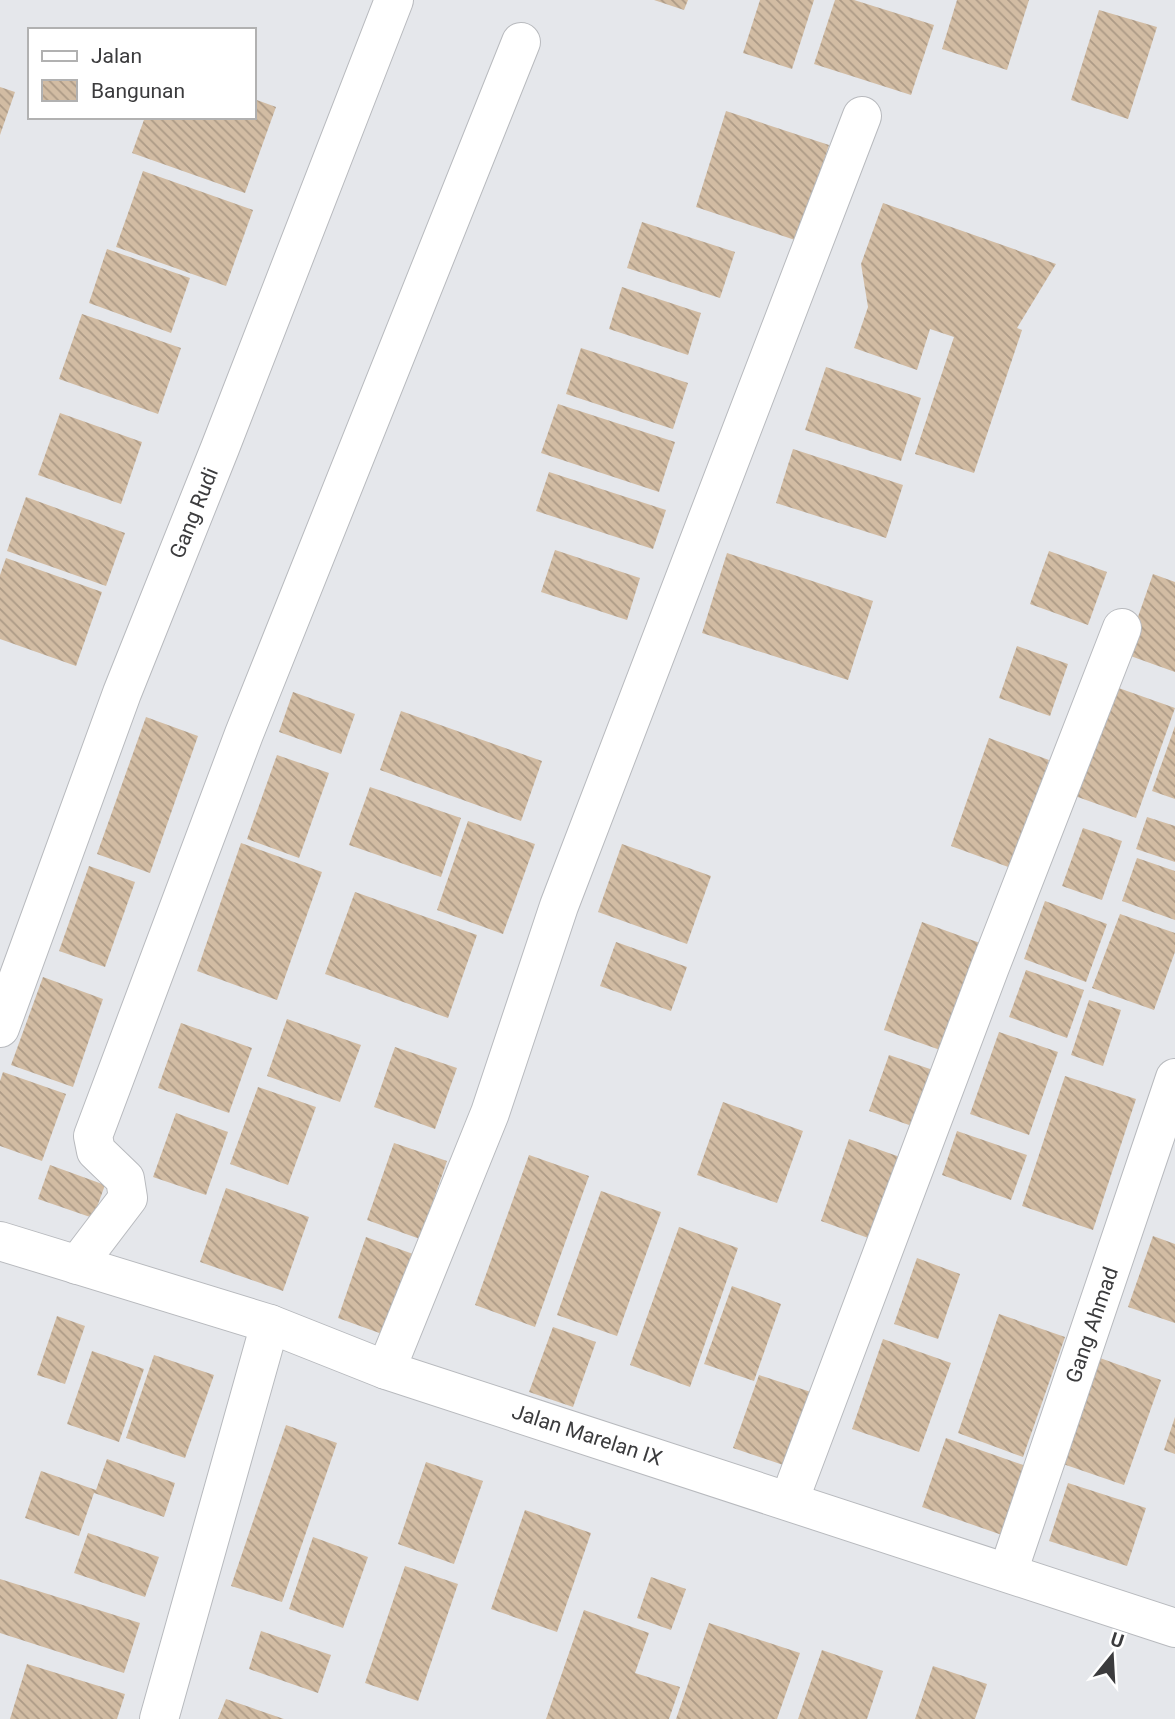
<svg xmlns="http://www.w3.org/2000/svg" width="1175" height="1719" font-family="Roboto,sans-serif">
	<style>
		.building { fill: url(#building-back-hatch) }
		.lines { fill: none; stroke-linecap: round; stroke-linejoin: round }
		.street-casing { stroke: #b8babe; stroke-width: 40 }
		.secondary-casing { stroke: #b8babe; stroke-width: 40 }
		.street { stroke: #fff; stroke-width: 38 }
		.secondary { stroke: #fff; stroke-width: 38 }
		.labels { text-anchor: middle; stroke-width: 5; stroke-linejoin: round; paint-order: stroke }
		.street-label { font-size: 21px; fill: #3b3b3d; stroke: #fff }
	</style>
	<defs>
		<pattern id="building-back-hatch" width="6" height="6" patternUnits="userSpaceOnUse" patternTransform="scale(1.75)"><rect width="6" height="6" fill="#d2bca3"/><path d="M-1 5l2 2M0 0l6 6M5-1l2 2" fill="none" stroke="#ac9a86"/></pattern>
	</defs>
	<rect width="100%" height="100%" fill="#e5e7eb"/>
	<!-- building -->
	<g class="building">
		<path d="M654,0H688L684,10Z"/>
		<path d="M760,0H814L792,69L743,53Z"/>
		<path d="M835,0H854L934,25L911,95L814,64Z"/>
		<path d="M957,0H1029L1007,70L942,49Z"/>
		<path d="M1099,10L1157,27L1128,119L1071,100Z"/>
		<path d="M0,87L15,92L0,135Z"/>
		<path d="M254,99L276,107L245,193L132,153L145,117H254Z"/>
		<path d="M726,111L829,145L798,241L696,207Z"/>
		<path d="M143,171L253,210L226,286L116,247Z"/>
		<path d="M883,203L1056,264L1017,328L1022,330L974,473L915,454L954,337L930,329L917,370L854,348L868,307L861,264Z"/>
		<path d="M642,222L735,252L720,298L627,268Z"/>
		<path d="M107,249L190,278L171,333L89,303Z"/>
		<path d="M622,287L701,313L688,355L609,329Z"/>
		<path d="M82,314L181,348L158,414L59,379Z"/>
		<path d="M581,348L688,383L673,429L566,394Z"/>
		<path d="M826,367L921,398L901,461L805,430Z"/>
		<path d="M558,404L675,442L659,492L541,453Z"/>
		<path d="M60,413L142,442L121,504L38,475Z"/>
		<path d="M793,449L903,485L886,538L776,503Z"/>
		<path d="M549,472L666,510L653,549L536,511Z"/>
		<path d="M26,497L125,533L106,586L7,551Z"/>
		<path d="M555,550L640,578L627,620L541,592Z"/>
		<path d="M1049,551L1107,572L1088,625L1030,604Z"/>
		<path d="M727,553L873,601L848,680L702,633Z"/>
		<path d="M6,558L102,592L76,666L0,639V575Z"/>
		<path d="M1153,574L1175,582V672L1125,654Z"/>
		<path d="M1017,646L1068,664L1050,716L999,698Z"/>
		<path d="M1113,686L1175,708L1136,818L1075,796Z"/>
		<path d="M293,692L355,714L341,754L279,732Z"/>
		<path d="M401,711L542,761L521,821L380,770Z"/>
		<path d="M146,717L198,736L150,873L97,854Z"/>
		<path d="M1175,726V799L1152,791Z"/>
		<path d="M989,738L1049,760L1011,868L951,846Z"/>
		<path d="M277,755L329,773L299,858L247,839Z"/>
		<path d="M370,787L461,818L441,877L349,845Z"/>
		<path d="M1147,817L1175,826V862L1136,849Z"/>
		<path d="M468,821L535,844L503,934L437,910Z"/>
		<path d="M1083,828L1122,841L1102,900L1062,886Z"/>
		<path d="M241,843L322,872L277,1000L197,971Z"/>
		<path d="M622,844L711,876L687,944L598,912Z"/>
		<path d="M1137,858L1175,871V920L1122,901Z"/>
		<path d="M89,866L135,882L105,967L59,951Z"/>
		<path d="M355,892L477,935L448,1018L325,974Z"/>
		<path d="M1045,901L1107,924L1086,982L1024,959Z"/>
		<path d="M1120,914L1175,933V952L1154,1010L1092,988Z"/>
		<path d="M922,922L980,943L943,1051L884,1030Z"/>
		<path d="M616,942L687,967L671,1011L600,986Z"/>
		<path d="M1026,970L1084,990L1067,1038L1009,1017Z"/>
		<path d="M43,977L103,999L73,1087L11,1065Z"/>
		<path d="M1089,1000L1121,1010L1103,1066L1071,1055Z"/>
		<path d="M287,1019L361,1045L340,1102L267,1076Z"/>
		<path d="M181,1023L252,1048L229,1113L158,1088Z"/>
		<path d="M999,1032L1058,1052L1029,1135L970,1114Z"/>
		<path d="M395,1047L457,1068L435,1129L374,1107Z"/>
		<path d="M889,1055L933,1070L912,1126L869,1111Z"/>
		<path d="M3,1072L66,1094L42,1161L0,1146V1081Z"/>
		<path d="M1065,1076L1136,1099L1093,1230L1022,1206Z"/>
		<path d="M258,1087L316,1107L288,1185L230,1164Z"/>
		<path d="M723,1102L803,1131L777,1203L697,1175Z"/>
		<path d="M176,1113L228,1132L206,1195L153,1177Z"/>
		<path d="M957,1131L1027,1155L1011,1200L942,1175Z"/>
		<path d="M849,1139L900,1157L871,1239L821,1221Z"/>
		<path d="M394,1143L447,1161L420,1239L367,1220Z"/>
		<path d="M529,1155L589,1176L535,1327L475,1305Z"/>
		<path d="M50,1165L105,1185L93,1218L38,1199Z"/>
		<path d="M226,1188L309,1217L283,1291L200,1262Z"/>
		<path d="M601,1191L661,1212L617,1336L557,1315Z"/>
		<path d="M679,1227L738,1248L690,1387L630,1365Z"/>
		<path d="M1153,1236L1175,1244V1323L1128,1307Z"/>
		<path d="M366,1237L413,1254L385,1335L338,1318Z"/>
		<path d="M917,1258L960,1274L938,1339L894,1324Z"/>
		<path d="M732,1286L781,1304L754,1381L704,1364Z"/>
		<path d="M999,1314L1065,1337L1023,1457L958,1433Z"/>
		<path d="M57,1316L85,1326L65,1384L37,1375Z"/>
		<path d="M553,1327L596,1342L573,1407L529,1392Z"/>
		<path d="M883,1339L951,1363L919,1452L852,1429Z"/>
		<path d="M92,1351L144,1369L119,1442L67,1424Z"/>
		<path d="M154,1355L214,1375L185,1458L126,1438Z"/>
		<path d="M1100,1358L1161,1380L1124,1485L1063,1464Z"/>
		<path d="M759,1375L817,1394L792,1468L733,1448Z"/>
		<path d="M1175,1417V1454L1164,1450Z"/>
		<path d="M286,1425L337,1443L282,1602L231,1586Z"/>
		<path d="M946,1438L1026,1466L1002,1535L922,1507Z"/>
		<path d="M107,1459L175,1483L164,1517L94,1493L79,1536L25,1518L41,1471L96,1490Z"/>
		<path d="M426,1462L483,1481L454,1564L398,1544Z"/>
		<path d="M1068,1483L1146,1508L1127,1566L1049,1541Z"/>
		<path d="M525,1510L591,1533L557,1632L491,1609Z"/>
		<path d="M88,1533L159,1557L145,1597L74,1573Z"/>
		<path d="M313,1537L368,1557L343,1628L289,1609Z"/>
		<path d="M405,1566L458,1584L418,1701L365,1683Z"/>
		<path d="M651,1577L686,1589L671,1630L637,1618Z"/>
		<path d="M0,1579L140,1623L124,1673L0,1633Z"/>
		<path d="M584,1610L649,1633L635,1673L680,1687L669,1719H546Z"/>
		<path d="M709,1623L800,1653L777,1719H676Z"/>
		<path d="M261,1631L331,1655L318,1693L249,1669Z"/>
		<path d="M822,1650L883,1671L867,1719H798Z"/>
		<path d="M27,1664L125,1694L117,1719H10Z"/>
		<path d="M933,1666L987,1684L975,1719H915Z"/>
		<path d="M226,1699L284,1719H218Z"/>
	</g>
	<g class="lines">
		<!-- street casing -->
		<g class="street-casing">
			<g id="street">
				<path d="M0,1028L122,693L220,448L394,0"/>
				<path d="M77,1265L128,1198L125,1179L96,1151L93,1136L244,734L521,42"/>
				<path d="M386,1370L490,1113L559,906L862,116"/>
				<path d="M789,1501L990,967L1122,628"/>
				<path d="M1008,1572L1175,1078"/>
				<path d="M159,1719L270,1324"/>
			</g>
		</g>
		<!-- secondary casing -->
		<g class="secondary-casing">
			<path id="secondary" d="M0,1241L270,1324L386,1370L1175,1628"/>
		</g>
		<!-- street -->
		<use href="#street" class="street"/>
		<!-- secondary -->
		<use href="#secondary" class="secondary"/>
	</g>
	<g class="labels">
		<!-- street labels -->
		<g class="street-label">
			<text transform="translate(194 513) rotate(-68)" y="7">Gang Rudi</text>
			<text transform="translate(1092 1325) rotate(-71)" y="7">Gang Ahmad</text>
			<text transform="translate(587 1435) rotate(18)" y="7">Jalan Marelan IX</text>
		</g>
	</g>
	<!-- legend -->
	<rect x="28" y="28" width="228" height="91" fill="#ffffff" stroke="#b1b1b1" stroke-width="2"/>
	<rect x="42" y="51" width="35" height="10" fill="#ffffff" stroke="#b1b1b1" stroke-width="2"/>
	<text x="91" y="63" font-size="21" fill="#3b3b3d">Jalan</text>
	<rect x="42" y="80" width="35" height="21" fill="url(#building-back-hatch)" stroke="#b1b1b1" stroke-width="2"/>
	<text x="91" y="98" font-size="21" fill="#3b3b3d">Bangunan</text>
	<!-- north arrow -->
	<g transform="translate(1112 1656) rotate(18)" stroke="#ffffff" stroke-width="5" paint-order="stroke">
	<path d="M0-5L12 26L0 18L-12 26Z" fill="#3b3b3d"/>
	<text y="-10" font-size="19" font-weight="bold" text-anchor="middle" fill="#3b3b3d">U</text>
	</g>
</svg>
